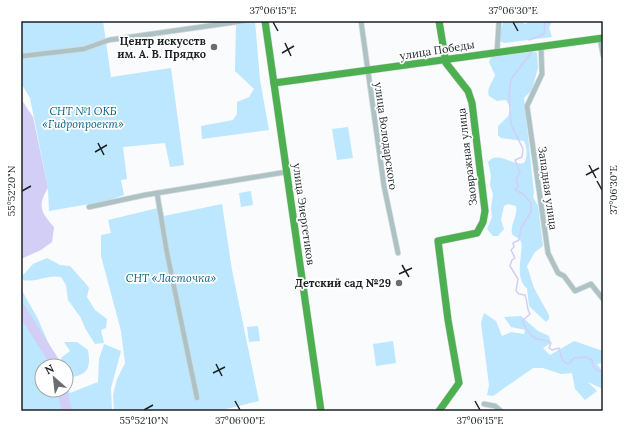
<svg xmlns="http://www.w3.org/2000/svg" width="624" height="432" font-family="Lora,serif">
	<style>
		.green { fill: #bce7fe }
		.water { fill: #d3cef5 }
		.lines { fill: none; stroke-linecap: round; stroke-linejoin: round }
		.stream { stroke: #d3cef5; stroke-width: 1.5 }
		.river { stroke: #d3cef5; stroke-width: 10 }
		.street-casing { stroke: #d6d8da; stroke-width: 6 }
		.fast-casing { stroke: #d6d8da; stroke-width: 8 }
		.street { stroke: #acc2c4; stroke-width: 4.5 }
		.fast { stroke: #4caf50; stroke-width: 7 }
		.ticks { fill: none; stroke: #1c2226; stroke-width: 1.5 }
		.poi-dot { fill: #696e71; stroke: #fff; stroke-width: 1.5 }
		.labels { text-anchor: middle; stroke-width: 3.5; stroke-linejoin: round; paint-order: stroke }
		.poi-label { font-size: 11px; font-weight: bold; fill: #1c2226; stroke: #fff; text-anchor: end }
		.street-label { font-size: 11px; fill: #1c2226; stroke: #fff }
		.park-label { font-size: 11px; font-style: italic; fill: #005f83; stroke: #fff }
		.neatline { fill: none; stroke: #1c2226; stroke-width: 1.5 }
		.ticks-label { font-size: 10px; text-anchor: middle; fill: #1c2226 }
	</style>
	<rect width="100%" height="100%" fill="#f9fbfd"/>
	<!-- green -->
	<g class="green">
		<path d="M21,21H103L111,77L171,68L184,165L170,167L165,143L123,147L127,179L121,180L124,195L107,201L49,211L48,188L30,98L21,83Z"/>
		<path d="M255,21L260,80L269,130L202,139L201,126L233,120L237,114V102L249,97L254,89L235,71L236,22Z"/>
		<path d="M504,21H518L525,24L532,21H552L549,28L552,37L504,43L500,41C500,33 501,28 504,21Z"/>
		<path d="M532,51L537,53L538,68L533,86L531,91L524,98L534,193L533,197L538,206L543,246L535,252L527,266L534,288L549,315V319L546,322L529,306L527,288C512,277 526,246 520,240C518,237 514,237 512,234C510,224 518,216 516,206L508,204L504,206L501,220L504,229L498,236H493L487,229L492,217L491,208L493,194L490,185L491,176L488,162C497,150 512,166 524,163C528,156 527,148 524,141L501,138L498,135V126L508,116L511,108L506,100L497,101L489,96C486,87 493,83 495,75L489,62L491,57Z"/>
		<path d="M348,127L353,158L337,160L332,129Z"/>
		<path d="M251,191L253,205L241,207L239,193Z"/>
		<path d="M222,204L232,270L259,401L218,411H114L113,395L117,379L125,363L121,331L101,256V235L111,233L108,220L162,207L164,216Z"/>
		<path d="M47,258L60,265L70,266L86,284L89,288L87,297L95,310L107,319L106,328L101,330L104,343L95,344L85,328L81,318L68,300L66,285L61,277C48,274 36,283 23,280V275L33,264Z"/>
		<path d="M21,289L38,319L58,366H42V390H66V383L70,393L98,382L99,359L104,344L121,351L111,388L112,411H21Z"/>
		<path d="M484,313L496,321L502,336L511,332L524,334L525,330L511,327L504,317L521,316L538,331L549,336L551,343L543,348L550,355L574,341L603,351V363L597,364L603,372V389L588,382L597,391L585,400L575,389L572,373L561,374L543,368H533L493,396L487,395L489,385L481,323Z"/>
		<path d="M258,326L260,341L249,342L247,327Z"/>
		<path d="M393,341L396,363L376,366L373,344Z"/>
		<path d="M64,342H77L88,350C91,367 88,376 70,377L66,370L69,364L60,362L62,357L70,351Z"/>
	</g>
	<!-- water -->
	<path class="water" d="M21,99L33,117L48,188C37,206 41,212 54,227L52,242L41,250L21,259Z"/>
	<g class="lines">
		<!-- stream -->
		<g class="stream">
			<path d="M529,40L544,34L545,21"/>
			<path d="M531,53L511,79L509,95L511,124L523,149L522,157L515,160L520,172L516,179L518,186L515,190L523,194L531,203V212L521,228L519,240L513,243L514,247L511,250L515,258L512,260L510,266L518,279L516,291L519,294L525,295C528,302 526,308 530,314L522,321C525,326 529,335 535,338C540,341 544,338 551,343L549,348L552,350L559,348C561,355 561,363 569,364L574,358L586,357L592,360C593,367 595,371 603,372"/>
		</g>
		<!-- river -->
		<g class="river">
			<path d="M21,309L57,366"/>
			<path d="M62,390L67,411"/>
		</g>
		<!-- street casing -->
		<g class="street-casing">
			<g id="street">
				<path d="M361,21L384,186L398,253"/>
				<path d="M600,38L603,55"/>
				<path d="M541,46L542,74L527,106L548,253L558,273L564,276L575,291L591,284L603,299"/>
				<path d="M497,52L499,21"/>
				<path d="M23,56L84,49L109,40L243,21"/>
				<path d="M157,193L167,253L197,398"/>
				<path d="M89,207L145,195L286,172"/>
				<path d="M484,404L495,406L501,411"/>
			</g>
		</g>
		<!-- fast casing -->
		<g class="fast-casing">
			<g id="fast">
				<path d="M265,21L321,411"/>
				<path d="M439,21L446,63L468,91L472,103L485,211L483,222L477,233L438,241L448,320L459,383L439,411"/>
				<path d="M274,83L603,38"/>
			</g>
		</g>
		<!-- street -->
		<use href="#street" class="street"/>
		<!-- fast -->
		<use href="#fast" class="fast"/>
	</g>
	<!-- ticks -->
	<path class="ticks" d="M273,22L278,31M513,22L518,31M285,43L291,56M282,53L294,46M98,143L104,155M95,152L107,145M589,165L596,178M586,175L599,168M597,181L602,190M22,191L31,186M402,265L409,277M399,274L412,268M216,364L222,376M213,373L225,367M235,401L240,410M475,401L480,410M144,410L153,405"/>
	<!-- markers -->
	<g class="poi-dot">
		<circle cx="214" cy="47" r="4"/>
		<circle cx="399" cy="283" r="4"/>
	</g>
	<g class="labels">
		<!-- poi labels -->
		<g class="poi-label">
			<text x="206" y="45">Центр искусств<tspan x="206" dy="13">им. А. В. Прядко</tspan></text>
			<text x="391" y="287">Детский сад №29</text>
		</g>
		<!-- street labels -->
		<g class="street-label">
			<text transform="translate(437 50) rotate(-9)" y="4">улица Победы</text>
			<text transform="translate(386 136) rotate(82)" y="4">улица Володарского</text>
			<text transform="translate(467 157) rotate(-97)" y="4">Заовражная улица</text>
			<text transform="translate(548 188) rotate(82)" y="4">Западная улица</text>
			<text transform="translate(304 214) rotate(82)" y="4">улица Энергетиков</text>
		</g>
		<!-- park labels -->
		<g class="park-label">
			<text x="83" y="115">СНТ №1 ОКБ<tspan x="83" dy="13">«Гидропроект»</tspan></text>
			<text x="171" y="282">СНТ «Ласточка»</text>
		</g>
	</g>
	<!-- border -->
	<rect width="624" height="432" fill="none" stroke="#ffffff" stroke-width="44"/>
	<!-- north arrow -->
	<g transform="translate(54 378) rotate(332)"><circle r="19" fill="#ffffff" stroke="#a4a7a8"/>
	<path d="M0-3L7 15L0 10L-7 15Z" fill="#696e71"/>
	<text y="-6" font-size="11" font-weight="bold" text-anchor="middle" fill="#1c2226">N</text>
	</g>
	<rect x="22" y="22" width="580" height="388" class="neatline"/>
	<g class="ticks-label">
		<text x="273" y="14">37°06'15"E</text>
		<text x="513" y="14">37°06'30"E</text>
		<text transform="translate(613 190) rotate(-90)" y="4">37°06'30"E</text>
		<text transform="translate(11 191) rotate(-90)" y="4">55°52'20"N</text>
		<text x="144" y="424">55°52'10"N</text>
		<text x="240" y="424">37°06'00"E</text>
		<text x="480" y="424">37°06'15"E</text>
	</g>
</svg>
